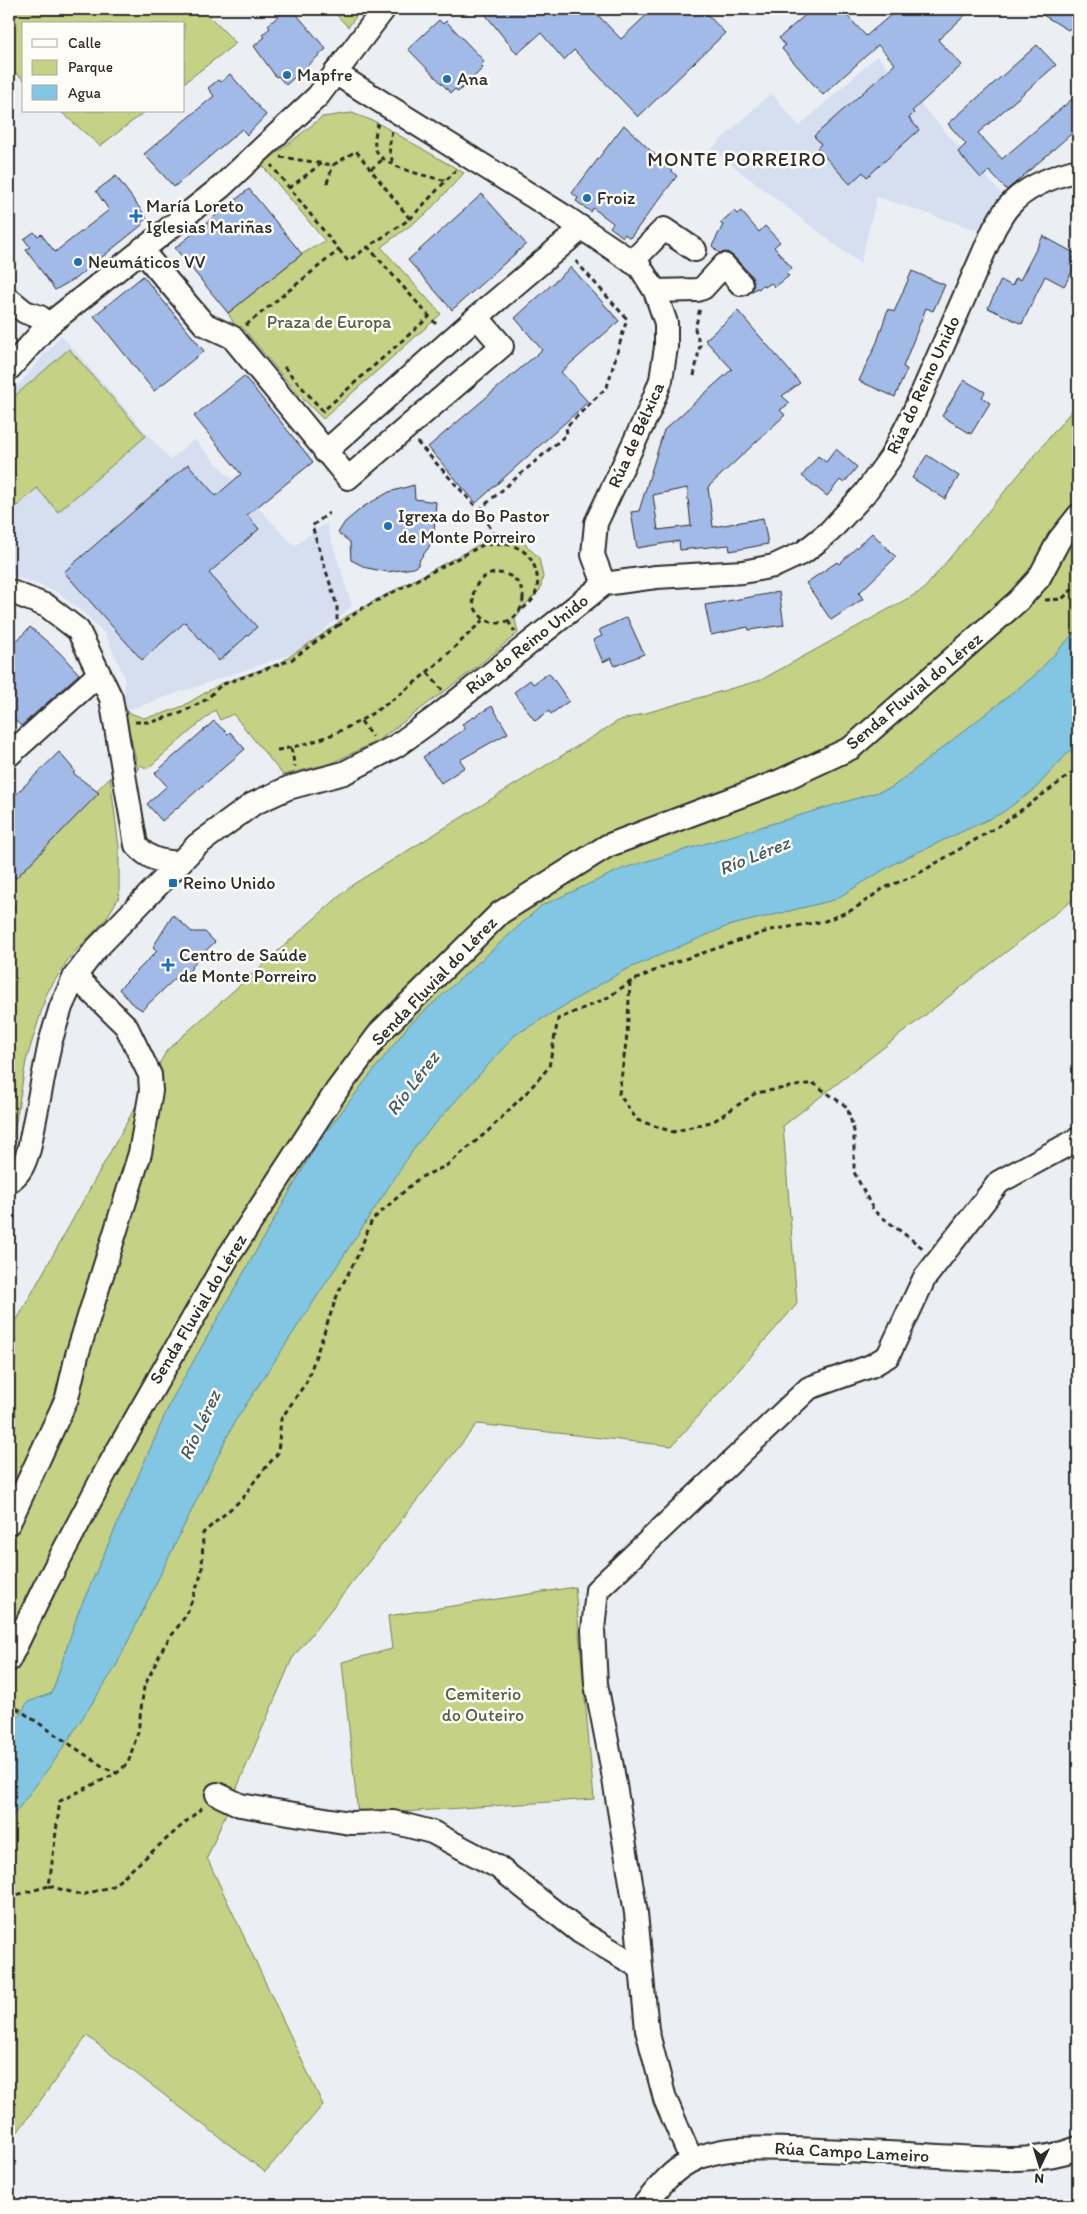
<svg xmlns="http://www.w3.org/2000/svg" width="1087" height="2214" font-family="Itim,sans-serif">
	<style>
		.built { fill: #d5dff0 }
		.green { fill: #c5d184; stroke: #787e58 }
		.water { fill: #82c6e3; stroke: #5f8899 }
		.building { fill: #a1bae7; stroke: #2b2b2b; fill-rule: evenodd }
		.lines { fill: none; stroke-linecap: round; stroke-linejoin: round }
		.minor-casing { stroke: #2b2b2b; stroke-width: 26 }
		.path { stroke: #2b2b2b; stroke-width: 3; stroke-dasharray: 5 4; stroke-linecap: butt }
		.minor { stroke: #fdfcf7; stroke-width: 22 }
		.poi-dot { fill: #1f6fb2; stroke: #fdfcf7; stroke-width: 2 }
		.labels { text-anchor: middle; stroke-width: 5; stroke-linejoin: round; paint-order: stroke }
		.poi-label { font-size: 18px; fill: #2b2b2b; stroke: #fdfcf7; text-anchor: start }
		.park-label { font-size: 18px; fill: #595d46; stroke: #fdfcf7 }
		.street-label { font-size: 18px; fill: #2b2b2b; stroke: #fdfcf7 }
		.water-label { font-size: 19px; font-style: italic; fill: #455a62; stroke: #fdfcf7 }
		.quarter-label { font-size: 20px; letter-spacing: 1px; fill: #2b2b2b; stroke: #fdfcf7 }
	</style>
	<rect width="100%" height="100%" fill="#ebeff4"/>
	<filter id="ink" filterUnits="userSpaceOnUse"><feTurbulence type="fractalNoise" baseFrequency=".02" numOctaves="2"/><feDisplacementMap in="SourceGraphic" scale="10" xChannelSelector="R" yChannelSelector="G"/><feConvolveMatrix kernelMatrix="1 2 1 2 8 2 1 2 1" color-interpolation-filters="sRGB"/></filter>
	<g filter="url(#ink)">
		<!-- built -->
		<g class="built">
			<path d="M877,56L1001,193L977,230L877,197L860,264L711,149L771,93L799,126Z"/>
			<path d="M61,335L170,460L194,439L294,546L326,523L352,606L298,652L125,711L124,676L106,635L87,616L57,592L9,574V396Z"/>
		</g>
		<!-- green -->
		<g class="green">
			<path d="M9,9H202L236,43L184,83V24H24V80L9,67Z"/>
			<path d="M331,9H362L348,27Z"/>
			<path d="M60,111H146L100,146Z"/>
			<path d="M352,113L376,122L464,173L426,214L381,247L441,314L323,419L296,392L241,326L237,329L228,313L302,254L325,241L262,165L322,117Z"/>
			<path d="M69,349L146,436L58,512L37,488L9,513V401Z"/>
			<path d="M1078,403V896L783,1126L797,1304L672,1446L477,1424L292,1659L207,1858L323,2105L265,2172L87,2036L9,2144V1334L167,1050L352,885L618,721L761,680L923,590Z"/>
			<path d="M505,540L524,543L539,558L543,577L540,590L525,605L515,619L518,633L469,673L379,740L332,763L283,775L233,714L220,720L215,710L147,769L141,765L138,770L125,711L143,718L162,714L183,706L220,684L280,663L320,636L347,616L484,542Z"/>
			<path d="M110,777L119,847V897L106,919L69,958L47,993L26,1061L11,1151L9,1153V852L23,866Z"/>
			<path d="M575,1587L594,1799L358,1815L342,1662L392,1649L388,1616Z"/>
		</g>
		<!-- water -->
		<path class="water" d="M1078,629V742L1034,790L1000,814L897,862L834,900L728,926L623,971L515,1035L417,1144L234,1423L115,1668L57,1757L9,1821V1730L28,1702L52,1693L78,1613L172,1399L318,1142L408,1026L541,906L624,868L891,788L1034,676Z"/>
		<!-- building -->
		<g class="building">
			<path d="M287,9H292L326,49L286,85L278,76L276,77L254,46L265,37L262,35L270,28L268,25Z"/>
			<path d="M481,9H550L556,16L565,9H592L621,39L653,9H702L725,33L638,117L574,50L564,60L541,33L517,54Z"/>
			<path d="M812,9H841L866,36L898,9H972L938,40L962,65L912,111L914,113L909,118L919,130L867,177L863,172L850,184L817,148L821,144L814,136L895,64L878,45L823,95L782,49L785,45L779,38Z"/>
			<path d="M1033,9H1078V22L1068,30Z"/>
			<path d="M439,20L443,24L446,21L484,61L481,65L483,68L458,92L455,89L451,93L408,49Z"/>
			<path d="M1037,45L1056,65L978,133L1002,159L1078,94V128L1007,190L989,171L981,178L958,152L966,144L948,124Z"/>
			<path d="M230,74L266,115L247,135L242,129L174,187L144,154L214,96L208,88L218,80L221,82Z"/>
			<path d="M624,125L677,176L630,238L625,234L623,237L610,227L613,223L593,208L591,212L576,201L578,198L572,193Z"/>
			<path d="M116,176L147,218L141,223L142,225L76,278L55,290L26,250L30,247L24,239L34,232L38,236L41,234L55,252L109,210L96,191Z"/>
			<path d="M249,189L302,254L228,313L175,248Z"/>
			<path d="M482,194L526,244L452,310L408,260Z"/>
			<path d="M734,211L737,214L741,211L759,232L765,226L780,242L774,247L792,268L786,274L789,276L775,287L771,283L765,287L762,285L759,289L757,288L751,292L754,282L751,275L733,256L727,252L719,253L712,246L723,225L720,223Z"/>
			<path d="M1043,236L1076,254L1070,265L1074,268L1064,286L1045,276L1022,324L988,308L1001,280L1012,286L1016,278L1020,280Z"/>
			<path d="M571,267L619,321L561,372L588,402L476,503L428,447L542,350L515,318Z"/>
			<path d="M912,271L945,285L933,311L926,308L903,367L907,369L895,397L859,381L877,342L888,309L894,312Z"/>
			<path d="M143,276L204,351L154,391L94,316Z"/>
			<path d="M738,311L800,383L782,396L790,403L780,410L785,415L708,487L713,527L763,518L768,544L730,551L729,545L680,550L679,541L637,548L631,512L639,511L664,430L732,369L705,340ZM687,488L691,526L658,530L653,495Z"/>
			<path d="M244,376L313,462L247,515L259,529L209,573L257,627L219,661L185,622L142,660L64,572L188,464L216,496L241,474L194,416Z"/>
			<path d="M964,380L985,392L982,397L990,403L971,434L942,416Z"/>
			<path d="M836,449L857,467L844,483L840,480L827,496L802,476L818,456L826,462Z"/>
			<path d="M927,455L959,476L945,499L912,478Z"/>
			<path d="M414,485L415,499L436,502L434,531L429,547L420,559L418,565L413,568L388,572L367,568L351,560L350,542L338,533L345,522L363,507L389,492Z"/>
			<path d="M872,533L896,557L859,593L863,599L831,620L806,583L837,562L839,564Z"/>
			<path d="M779,592L784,625L749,630L748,627L711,635L705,605Z"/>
			<path d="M627,617L644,654L615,666L611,658L603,662L593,640L602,636L599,630Z"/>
			<path d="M30,627L59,652L79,674L21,726L9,715V649Z"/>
			<path d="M549,673L569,701L551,714L549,711L535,721L514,692L530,680L533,684Z"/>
			<path d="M492,706L508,733L460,760L465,767L441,783L423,757L465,729L462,724Z"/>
			<path d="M214,721L228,734L230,732L245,749L162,821L147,804L167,786L155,773Z"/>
			<path d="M59,752L75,771L73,773L99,793L16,878L9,871V801Z"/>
			<path d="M173,915L192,932H205L215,942L197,959L187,975L182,972L142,1010L131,1003L119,989L157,951L153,947Z"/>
		</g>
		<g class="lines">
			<!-- minor casing -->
			<g class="minor-casing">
				<g id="minor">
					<path d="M335,73L564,216L640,267L655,291L666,323V347L661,380L649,411L596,523L593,555L604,584"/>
					<path d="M143,248L149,259L204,324L232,337L348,478L502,346L477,317L325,452"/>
					<path d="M632,262L664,229L695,250"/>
					<path d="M655,291L697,290L703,288L724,265L741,284"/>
					<path d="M9,299L25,312L40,317L48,325"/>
					<path d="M477,317L582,228"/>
					<path d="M9,369L48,325L221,187L318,96L384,9"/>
					<path d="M9,591L47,606L78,630L111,698L136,845C150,860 159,861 179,863"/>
					<path d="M9,755L99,674"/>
					<path d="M9,1181C21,1174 25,1162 29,1149L50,1043L61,1007L75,976L96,949L197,845L253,804L288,788L344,773L396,746L439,715L604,584L656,577L743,572L774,566L804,552L829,532L865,493L891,457L913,414L994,229C999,221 1003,212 1009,206C1026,186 1054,176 1078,170"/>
					<path d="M9,1523L67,1398L77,1355L140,1153L151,1091L150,1075L126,1026L75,976"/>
					<path d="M9,1660L44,1588L106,1471L228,1257L337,1090L381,1031L500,913L607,846L780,781L851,748L1018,601L1039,578L1059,540L1078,516"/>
					<path d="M217,1794L240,1805L350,1823L393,1822L432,1832L498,1867L580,1932L641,1968"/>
					<path d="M692,2161L665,2099L647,2030L636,1913L612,1767L596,1684L593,1630L597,1590L809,1388L871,1366L888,1356L924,1279L999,1182L1078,1139"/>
					<path d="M644,2205C658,2188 671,2171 691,2161C721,2146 755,2148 787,2149C838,2150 889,2153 939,2156C986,2158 1034,2165 1078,2148"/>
				</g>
			</g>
			<!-- path -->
			<g class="path">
				<path d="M378,123C376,131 373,142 376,150C384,168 428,176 446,181"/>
				<path d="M392,131L389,148L393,164"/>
				<path d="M280,157L333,165L356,151L410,219"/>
				<path d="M371,169L382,160"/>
				<path d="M327,183L333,165"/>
				<path d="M289,188L321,164"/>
				<path d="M339,250L348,261L368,247"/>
				<path d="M436,324L368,247L410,219L456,170"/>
				<path d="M246,325L339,250L271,165"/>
				<path d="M284,367L323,411L430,316"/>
				<path d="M694,376L700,345L695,329L700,308"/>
				<path d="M417,442L479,510L500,543"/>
				<path d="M479,510L567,434L566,427L607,387L627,319L574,259"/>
				<circle cx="498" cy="598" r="25"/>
				<path d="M1045,600L1062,599L1078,584"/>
				<path d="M508,621L515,632"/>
				<path d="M338,626L363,608L483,545C495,544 507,542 518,548C534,555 542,579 535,595C533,601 525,607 519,612"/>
				<path d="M428,673L442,690"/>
				<path d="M361,721L372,737"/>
				<path d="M135,722H152L181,713L207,699L221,685L291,660L337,626V606L312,526L329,513"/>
				<path d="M291,748L295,767"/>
				<path d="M277,750C363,737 424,677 484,619"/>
				<path d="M9,899L14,906L9,922"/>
				<path d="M630,982L627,1035L619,1094L637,1120L673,1132L714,1121L756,1093L813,1083L847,1107L854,1131V1172L874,1211L924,1249"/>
				<path d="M9,1703L105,1768L117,1773"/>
				<path d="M49,1886L82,1895L113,1886L204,1806"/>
				<path d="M9,1897L49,1886L60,1801L117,1773L128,1763L138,1732L144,1687L164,1646L187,1614L202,1572L203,1533L243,1498L256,1479L278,1453L281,1419L307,1381L338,1293L358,1255L372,1220L419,1178L446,1166L488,1131L528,1091L549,1067L558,1019L607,998L630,982L667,965L771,930L825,921L854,909L884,888L916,875L1002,824L1078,769"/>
			</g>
			<!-- minor -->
			<use href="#minor" class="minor"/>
		</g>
	</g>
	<!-- markers -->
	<g class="poi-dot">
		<circle cx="287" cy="75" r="5"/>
		<circle cx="447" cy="79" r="5"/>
		<circle cx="587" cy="198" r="5"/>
		<path d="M133.5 208.5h5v5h5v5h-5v5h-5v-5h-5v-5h5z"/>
		<circle cx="78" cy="262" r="5"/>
		<circle cx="388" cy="526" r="5"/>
		<rect x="168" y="878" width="10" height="10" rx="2.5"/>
		<path d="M165.5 957.5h5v5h5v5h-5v5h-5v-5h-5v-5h5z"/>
	</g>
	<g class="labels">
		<!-- poi labels -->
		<g class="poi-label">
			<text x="297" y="81">Mapfre</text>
			<text x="457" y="85">Ana</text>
			<text x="597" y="204">Froiz</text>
			<text x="146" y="212">María Loreto<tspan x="146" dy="21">Iglesias Mariñas</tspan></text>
			<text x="88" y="268">Neumáticos VV</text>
			<text x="398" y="522">Igrexa do Bo Pastor<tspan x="398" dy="21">de Monte Porreiro</tspan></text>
			<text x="183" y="889">Reino Unido</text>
			<text x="179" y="961">Centro de Saúde<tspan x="179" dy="21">de Monte Porreiro</tspan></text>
		</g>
		<!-- park labels -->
		<g class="park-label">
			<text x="329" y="328">Praza de Europa</text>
			<text x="483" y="1700">Cemiterio<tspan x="483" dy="21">do Outeiro</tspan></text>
		</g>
		<!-- street labels -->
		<g class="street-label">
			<text transform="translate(923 385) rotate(-65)" y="6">Rúa do Reino Unido</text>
			<text transform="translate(636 435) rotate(-66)" y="6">Rúa de Bélxica</text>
			<text transform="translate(527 644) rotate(-38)" y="6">Rúa do Reino Unido</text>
			<text transform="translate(914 691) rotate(-40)" y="6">Senda Fluvial do Lérez</text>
			<text transform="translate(434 981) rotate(-46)" y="6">Senda Fluvial do Lérez</text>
			<text transform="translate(198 1309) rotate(-59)" y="6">Senda Fluvial do Lérez</text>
			<text transform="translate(852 2152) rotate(3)" y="6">Rúa Campo Lameiro</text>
		</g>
		<!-- water labels -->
		<g class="water-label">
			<text transform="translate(754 855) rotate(-22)" y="7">Río Lérez</text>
			<text transform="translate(412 1083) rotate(-53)" y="7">Río Lérez</text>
			<text transform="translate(199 1425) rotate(-65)" y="7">Río Lérez</text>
		</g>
		<!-- quarter labels -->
		<g class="quarter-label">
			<text x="737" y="166">MONTE PORREIRO</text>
		</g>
	</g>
	<!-- margin -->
	<rect width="1087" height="2214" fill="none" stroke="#fdfcf7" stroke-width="30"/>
	<rect x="15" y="15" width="1057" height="2184" fill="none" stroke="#2b2b2b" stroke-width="2" filter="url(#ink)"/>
	<!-- legend -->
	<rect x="22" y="22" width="162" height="90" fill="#fdfcf7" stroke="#a9a8a5"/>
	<rect x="32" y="39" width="25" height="8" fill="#fdfcf7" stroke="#a9a8a5"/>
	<text x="68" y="48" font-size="15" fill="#2b2b2b">Calle</text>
	<rect x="32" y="60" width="25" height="15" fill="#c5d184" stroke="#a9a8a5"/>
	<text x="68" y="72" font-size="15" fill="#2b2b2b">Parque</text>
	<rect x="32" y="85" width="25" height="15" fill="#82c6e3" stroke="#a9a8a5"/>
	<text x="68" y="98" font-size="15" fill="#2b2b2b">Agua</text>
	<!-- north arrow -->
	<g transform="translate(1040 2166) rotate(184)" stroke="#fdfcf7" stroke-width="4" paint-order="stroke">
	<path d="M0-4L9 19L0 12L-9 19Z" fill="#2b2b2b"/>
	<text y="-8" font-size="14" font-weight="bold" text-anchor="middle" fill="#2b2b2b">N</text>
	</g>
</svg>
